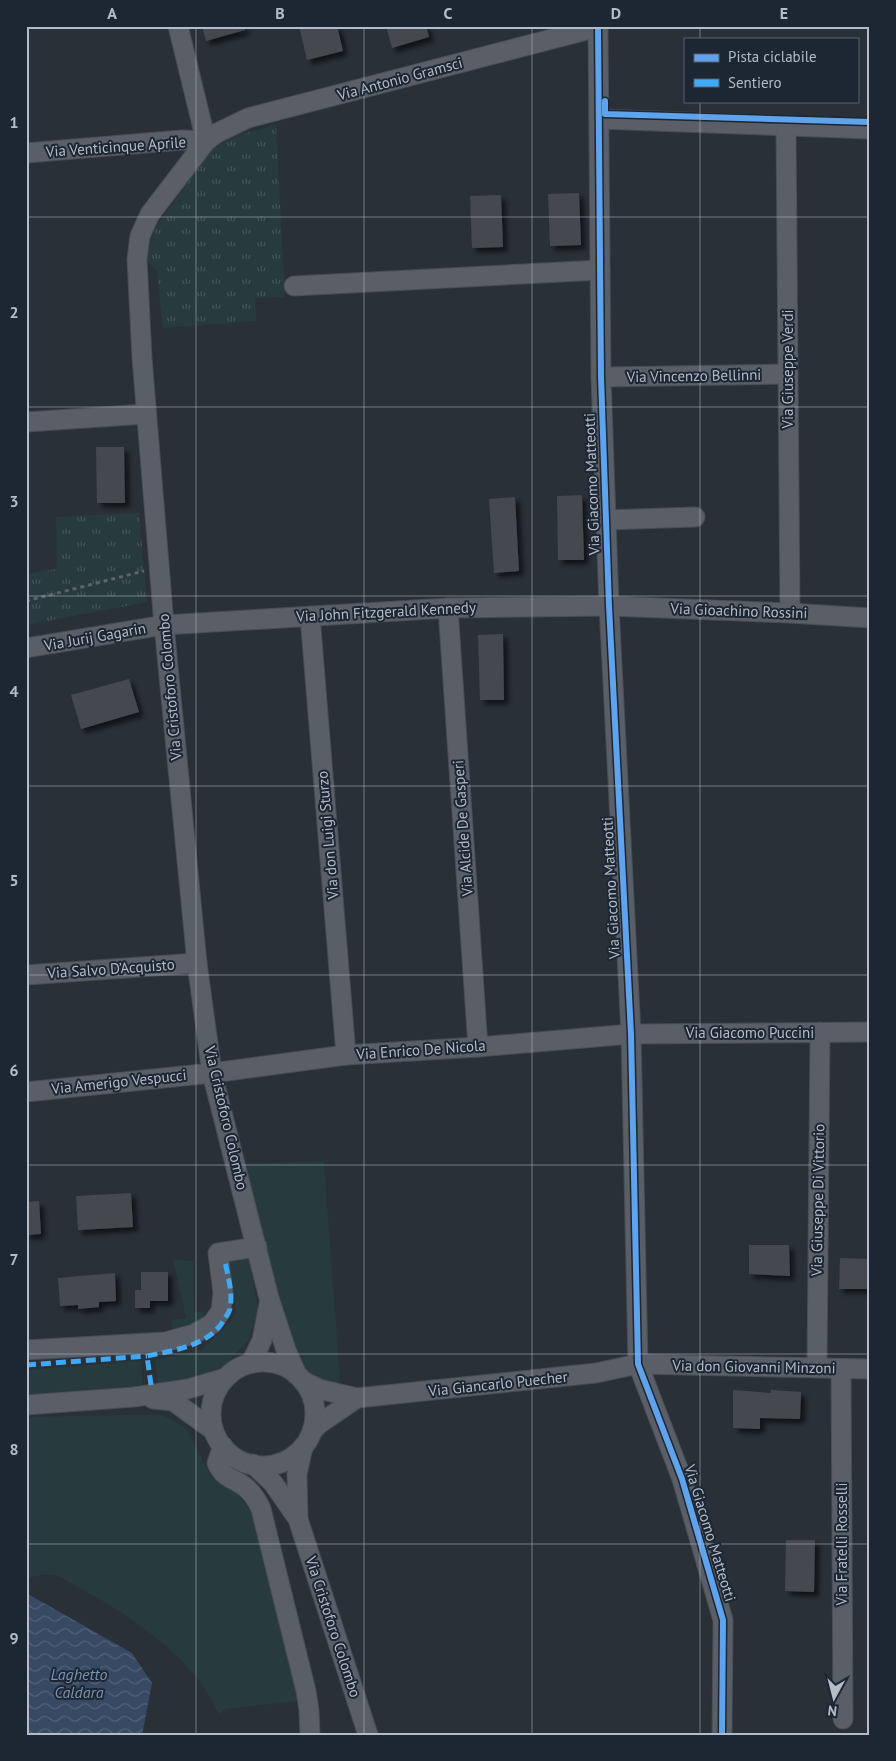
<svg xmlns="http://www.w3.org/2000/svg" width="896" height="1761" font-family="'PT Sans',sans-serif">
	<style>
		.grass { fill: #273a3e }
		.park { fill: url(#park-tufts) }
		.water { fill: url(#water-waves) }
		.building { fill: #444950; filter: url(#shadow) }
		.lines { fill: none; stroke-linecap: round; stroke-linejoin: round }
		.minor-casing { stroke: #484c53; stroke-width: 21 }
		.path { stroke: #5d636a; stroke-width: 3; stroke-dasharray: 4 4; stroke-linecap: butt }
		.minor { stroke: #5a5e66; stroke-width: 19 }
		.quiet { stroke: #3fa9f5; stroke-width: 5; stroke-dasharray: 10 5; stroke-linecap: butt }
		.cycleway-casing { stroke: #1d2633; stroke-width: 9 }
		.cycleway { stroke: #60a3ed; stroke-width: 6 }
		.grid { fill: none; stroke: #b4bcc9; stroke-width: 1; stroke-opacity: 0.55 }
		.labels { text-anchor: middle; stroke-width: 4; stroke-linejoin: round; paint-order: stroke }
		.street-label { font-size: 15px; fill: #b4bcc9; stroke: #1d2633 }
		.water-label { font-size: 16px; font-style: italic; fill: #7c92b1; stroke: #1d2633 }
		.neatline { fill: none; stroke: #b4bcc9; stroke-width: 2 }
		.grid-label { font-size: 16px; text-anchor: middle; font-weight: bold; fill: #b4bcc9 }
	</style>
	<defs>
		<pattern id="park-tufts" width="24" height="20" patternUnits="userSpaceOnUse" patternTransform="scale(1.25)"><rect width="24" height="20" fill="#273a3e"/><path d="M3 7l-1-3M5 7V3M7 7l1-3M15 17l-1-3M17 17v-4M19 17l1-3" fill="none" stroke="#445559"/></pattern>
		<pattern id="water-waves" width="16" height="10" patternUnits="userSpaceOnUse" patternTransform="scale(1.25)"><rect width="16" height="10" fill="#384963"/><path d="M0 5q4-4 8 0t8 0" fill="none" stroke="#526178"/></pattern>
		<filter id="shadow"><feDropShadow dx="4.5" dy="4.5" stdDeviation="2.5" flood-color="#0009"/></filter>
	</defs>
	<rect width="100%" height="100%" fill="#2a3038"/>
	<!-- grass -->
	<g class="grass">
		<path d="M324,1161L340,1380L336,1386L303,1373L288,1345L238,1164Z"/>
		<path d="M249,1257L258,1309L249,1340L226,1364L200,1378L158,1384L155,1360L201,1350L230,1322L236,1312L229,1260Z"/>
		<path d="M173,1259L193,1261L194,1312H209L208,1317L173,1335L171,1320L186,1318Z"/>
		<path d="M141,1361L143,1385L26,1395V1370Z"/>
		<path d="M122,1415H163L186,1428L211,1477L238,1494L253,1515L299,1701L226,1709L219,1714C193,1658 136,1619 83,1590C74,1585 62,1576 52,1575C43,1574 35,1576 26,1579V1417Z"/>
	</g>
	<!-- park -->
	<g class="park">
		<path d="M276,125L285,297L255,298L256,321L163,328L157,271L147,261L149,244L158,224L213,148L238,135Z"/>
		<path d="M139,513L147,602L26,625V574L57,569L56,517Z"/>
	</g>
	<!-- water -->
	<path class="water" d="M26,1593L132,1653L152,1683L142,1735H26Z"/>
	<!-- building -->
	<g class="building">
		<path d="M202,26H244L245,30L206,41Z"/>
		<path d="M299,26H337L343,51L307,60Z"/>
		<path d="M386,26H426L429,37L392,48Z"/>
		<path d="M579,193L581,245L550,246L548,194Z"/>
		<path d="M501,195L503,247L472,248L470,196Z"/>
		<path d="M96,447H124L125,503H97Z"/>
		<path d="M582,495L584,560H558L557,496Z"/>
		<path d="M515,497L519,571L494,573L489,499Z"/>
		<path d="M503,634L504,700H480L478,635Z"/>
		<path d="M129,679L139,712L81,729L71,695Z"/>
		<path d="M131,1193L133,1227L78,1230L76,1196Z"/>
		<path d="M39,1201L41,1234L26,1235V1202Z"/>
		<path d="M749,1245H789L790,1276L749,1274Z"/>
		<path d="M840,1258L870,1259V1289H839Z"/>
		<path d="M141,1272H168V1301H150V1308H135V1290H141Z"/>
		<path d="M115,1273L116,1301L99,1302V1307L89,1308L78,1309V1305L60,1306L58,1278Z"/>
		<path d="M733,1390L771,1393V1390L801,1392L800,1419L760,1418V1429L733,1428Z"/>
		<path d="M786,1540H815L814,1592L785,1591Z"/>
	</g>
	<g class="lines">
		<!-- minor casing -->
		<g class="minor-casing">
			<g id="minor">
				<path d="M178,26L206,141"/>
				<path d="M598,26L601,377L609,606L631,1034L638,1364L682,1479L723,1620L722,1735"/>
				<path d="M599,119L870,129"/>
				<path d="M786,126L790,613"/>
				<path d="M26,153L182,140L206,141"/>
				<path d="M294,286L600,270"/>
				<path d="M601,377L788,374"/>
				<path d="M26,422L146,414"/>
				<path d="M606,520L695,517"/>
				<path d="M448,608L478,1047"/>
				<path d="M310,616L346,1055"/>
				<path d="M26,648L164,625L448,608L609,606L790,613L870,618"/>
				<path d="M26,975L197,963"/>
				<path d="M26,1092L212,1073L346,1055L478,1047L631,1034L870,1032"/>
				<path d="M26,1350L165,1342L194,1334L212,1324L221,1311L223,1293L218,1253L257,1247"/>
				<circle cx="263" cy="1414" r="52"/>
				<path d="M251,1363L262,1340L269,1304"/>
				<path d="M817,1368L820,1032"/>
				<path d="M841,1369L843,1719"/>
				<path d="M297,1375L286,1350L269,1298L212,1073L197,963L164,625L142,358L137,259L140,236L150,214L206,141L217,133L248,118L598,27"/>
				<path d="M303,1381L319,1389L357,1398L596,1373L638,1364L870,1369"/>
				<path d="M153,1399L173,1401L213,1430"/>
				<path d="M26,1405L134,1397L188,1389L225,1378"/>
				<path d="M312,1431L319,1424L357,1398"/>
				<path d="M223,1446L217,1463C223,1478 233,1478 244,1486C252,1492 257,1500 261,1509L306,1691L309,1710L310,1735"/>
				<path d="M253,1464L273,1483L298,1519L368,1735"/>
				<path d="M298,1519L297,1474L303,1447"/>
			</g>
		</g>
		<!-- path -->
		<path class="path" d="M26,601L144,571"/>
		<!-- minor -->
		<use href="#minor" class="minor"/>
		<!-- quiet -->
		<g class="quiet">
			<path d="M26,1365L147,1356"/>
			<path d="M151,1385L147,1356C175,1350 210,1346 225,1318C227,1315 230,1311 230,1308C233,1294 228,1276 225,1262"/>
		</g>
		<!-- cycleway casing -->
		<g class="cycleway-casing">
			<g id="cycleway">
				<path d="M598,26L601,377L609,606L631,1034L638,1364L682,1479L723,1620L722,1735"/>
				<path d="M605,101V114L870,122"/>
			</g>
		</g>
		<!-- cycleway -->
		<use href="#cycleway" class="cycleway"/>
	</g>
	<!-- grid -->
	<path class="grid" d="M196,26V1735M364,26V1735M532,26V1735M700,26V39M700,101V1735M26,217H870M26,407H870M26,596H870M26,786H870M26,975H870M26,1165H870M26,1354H870M26,1544H870"/>
	<g class="labels">
		<!-- street labels -->
		<g class="street-label">
			<text transform="translate(400 79) rotate(-15)" y="5">Via Antonio Gramsci</text>
			<text transform="translate(116 147) rotate(-4)" y="5">Via Venticinque Aprile</text>
			<text transform="translate(788 369) rotate(-90)" y="5">Via Giuseppe Verdi</text>
			<text transform="translate(694 376) rotate(-1)" y="5">Via Vincenzo Bellinni</text>
			<text transform="translate(592 484) rotate(-92)" y="5">Via Giacomo Matteotti</text>
			<text transform="translate(739 611) rotate(2)" y="5">Via Gioachino Rossini</text>
			<text transform="translate(386 612) rotate(-3)" y="5">Via John Fitzgerald Kennedy</text>
			<text transform="translate(95 637) rotate(-10)" y="5">Via Jurij Gagarin</text>
			<text transform="translate(170 687) rotate(-95)" y="5">Via Cristoforo Colombo</text>
			<text transform="translate(463 828) rotate(-94)" y="5">Via Alcide De Gasperi</text>
			<text transform="translate(328 835) rotate(-95)" y="5">Via don Luigi Sturzo</text>
			<text transform="translate(611 888) rotate(-93)" y="5">Via Giacomo Matteotti</text>
			<text transform="translate(111 969) rotate(-4)" y="5">Via Salvo D’Acquisto</text>
			<text x="750" y="1038">Via Giacomo Puccini</text>
			<text transform="translate(421 1050) rotate(-4)" y="5">Via Enrico De Nicola</text>
			<text transform="translate(119 1082) rotate(-6)" y="5">Via Amerigo Vespucci</text>
			<text transform="translate(226 1118) rotate(77)" y="5">Via Cristoforo Colombo</text>
			<text transform="translate(818 1200) rotate(-89)" y="5">Via Giuseppe Di Vittorio</text>
			<text transform="translate(754 1367) rotate(1)" y="5">Via don Giovanni Minzoni</text>
			<text transform="translate(498 1384) rotate(-6)" y="5">Via Giancarlo Puecher</text>
			<text transform="translate(710 1533) rotate(73)" y="5">Via Giacomo Matteotti</text>
			<text transform="translate(842 1544) rotate(-90)" y="5">Via Fratelli Rosselli</text>
			<text transform="translate(333 1627) rotate(72)" y="5">Via Cristoforo Colombo</text>
		</g>
		<!-- water labels -->
		<g class="water-label">
			<text x="79" y="1680">Laghetto<tspan x="79" dy="18">Caldara</tspan></text>
		</g>
	</g>
	<!-- border -->
	<rect width="896" height="1761" fill="none" stroke="#1d2633" stroke-width="55"/>
	<!-- legend -->
	<rect x="684" y="38" width="175" height="65" fill="#1d2633" stroke="#59626f"/>
	<rect x="694" y="54" width="25" height="8" fill="#60a3ed" stroke="#59626f"/>
	<text x="728" y="62" font-size="15" fill="#b4bcc9">Pista ciclabile</text>
	<rect x="694" y="79" width="25" height="8" fill="#3fa9f5" stroke="#59626f"/>
	<text x="728" y="88" font-size="15" fill="#b4bcc9">Sentiero</text>
	<!-- north arrow -->
	<g transform="translate(834 1698) rotate(187)" stroke="#1d2633" stroke-width="4" paint-order="stroke">
	<path d="M0-4L9 19L0 12L-9 19Z" fill="#b4bcc9"/>
	<text y="-8" font-size="14" font-weight="bold" text-anchor="middle" fill="#b4bcc9">N</text>
	</g>
	<rect x="28" y="28" width="840" height="1706" class="neatline"/>
	<g class="grid-label">
		<text x="112" y="19">A</text>
		<text x="280" y="19">B</text>
		<text x="448" y="19">C</text>
		<text x="616" y="19">D</text>
		<text x="784" y="19">E</text>
		<text x="14" y="128">1</text>
		<text x="14" y="318">2</text>
		<text x="14" y="507">3</text>
		<text x="14" y="697">4</text>
		<text x="14" y="886">5</text>
		<text x="14" y="1076">6</text>
		<text x="14" y="1265">7</text>
		<text x="14" y="1455">8</text>
		<text x="14" y="1644">9</text>
	</g>
</svg>
